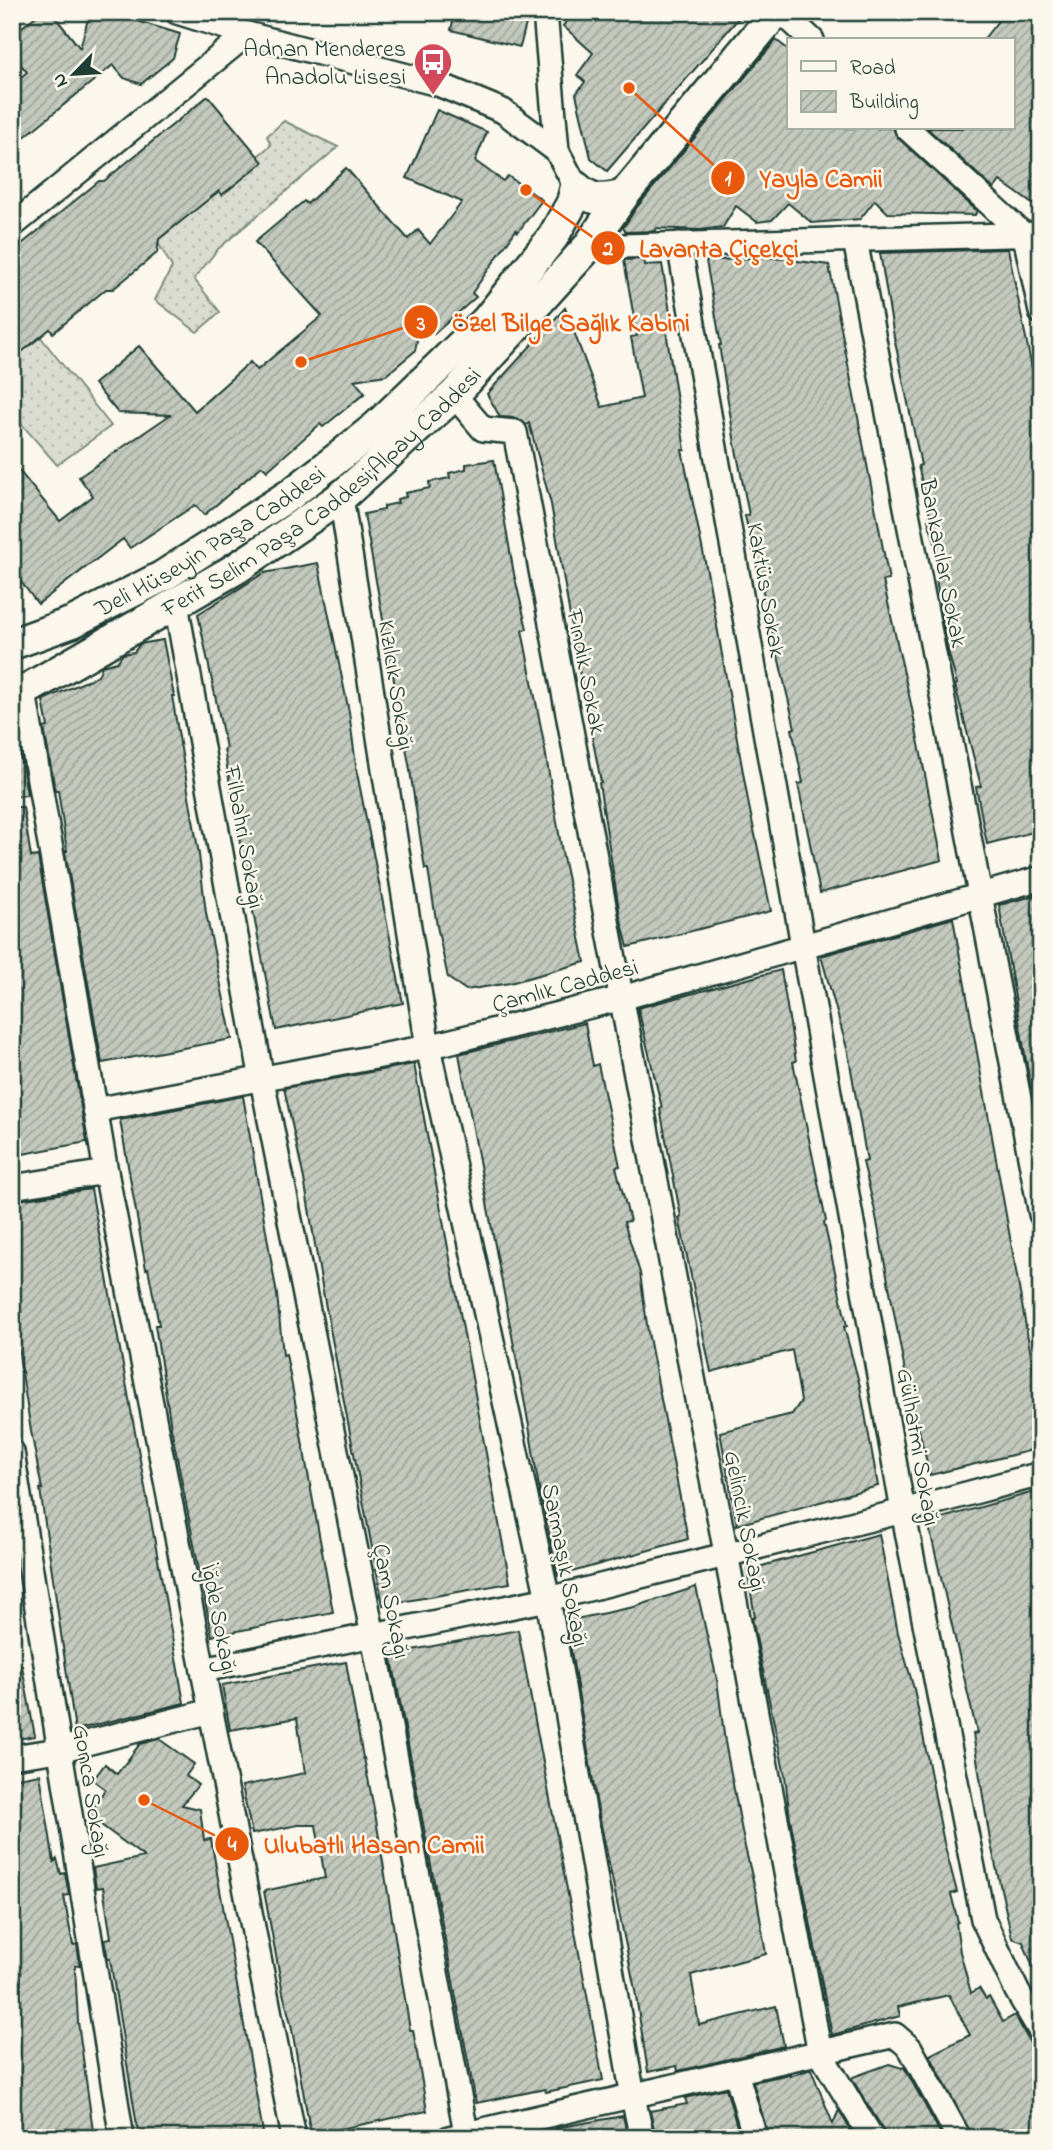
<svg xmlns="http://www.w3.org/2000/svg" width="1053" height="2150" font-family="'Indie Flower',sans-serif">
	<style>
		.grass { fill: url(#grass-dots); stroke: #7d8c82; stroke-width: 2 }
		.building { fill: url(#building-hatch); stroke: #1f3d34; stroke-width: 2 }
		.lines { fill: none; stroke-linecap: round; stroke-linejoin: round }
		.minor-casing { stroke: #1f3d34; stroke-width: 28 }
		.major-casing { stroke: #1f3d34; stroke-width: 35 }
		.minor { stroke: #fbf7ec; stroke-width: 23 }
		.major { stroke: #fbf7ec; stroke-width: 30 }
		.labels { text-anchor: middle; stroke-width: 5; stroke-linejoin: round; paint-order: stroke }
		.poi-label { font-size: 24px; fill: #1f3d34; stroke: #fbf7ec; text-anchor: end }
		.street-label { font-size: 24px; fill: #1f3d34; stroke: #fbf7ec }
		.leader { fill: none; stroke: #e8590c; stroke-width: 2.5 }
		.callout-dot { fill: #e8590c; stroke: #fbf7ec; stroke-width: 2.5 }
		.mark-label { font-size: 21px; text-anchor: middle; font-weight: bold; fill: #fff }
		.callout-label { font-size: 26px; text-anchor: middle; font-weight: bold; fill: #e8590c; stroke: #fbf7ec; stroke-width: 5; stroke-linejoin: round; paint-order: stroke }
	</style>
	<defs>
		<pattern id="grass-dots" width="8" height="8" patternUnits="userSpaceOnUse" patternTransform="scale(1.75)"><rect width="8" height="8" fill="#dbdcd1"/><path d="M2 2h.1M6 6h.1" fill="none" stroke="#bcbeb4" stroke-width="1.8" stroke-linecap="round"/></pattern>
		<pattern id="building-hatch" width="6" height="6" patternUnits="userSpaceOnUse" patternTransform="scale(1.75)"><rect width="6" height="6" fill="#c4c9be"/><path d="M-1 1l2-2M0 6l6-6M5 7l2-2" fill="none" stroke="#9fa49b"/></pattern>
	</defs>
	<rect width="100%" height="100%" fill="#fbf7ec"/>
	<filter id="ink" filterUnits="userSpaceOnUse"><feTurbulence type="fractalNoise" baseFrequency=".0143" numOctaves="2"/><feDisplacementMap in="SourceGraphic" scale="14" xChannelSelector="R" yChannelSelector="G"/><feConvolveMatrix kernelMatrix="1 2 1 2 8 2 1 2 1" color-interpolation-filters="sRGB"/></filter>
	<g filter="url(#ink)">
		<!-- grass -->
		<g class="grass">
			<path d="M284,121L338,147L218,249L194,279L220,312L197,332L155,300L172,267L157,241L271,145L267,136Z"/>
			<path d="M39,335L111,426L57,465L12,413V356Z"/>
		</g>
		<!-- building -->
		<g class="building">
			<path d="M41,12H51L80,48L90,12H108L180,34L173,58L141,84L124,78L113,65L12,147V85L27,72L12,54V35Z"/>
			<path d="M455,12H529L520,47L451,30Z"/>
			<path d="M574,12H744L607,171L591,158L576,94L585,82L577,75L593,53L563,26Z"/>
			<path d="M1005,12H1041V210L1000,181L994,189L927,128H1013V40H983Z"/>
			<path d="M776,40L789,50V128H893L898,138L977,211L975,215L888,213L875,200L860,219L812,223L788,203L772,220L757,222L736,206L723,227L700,230L656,228V231L626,232L623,228L637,207Z"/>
			<path d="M208,96L263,162L222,195L219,191L159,239L157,253L113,289H106L53,333L50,329L12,360V252L93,186L99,181H104Z"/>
			<path d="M437,110L487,132L475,161L503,181L508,176L542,200L518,232L516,230L472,293L476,297L434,334L421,319L415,351L386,375L354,380L365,393L323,427L320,424L267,471L262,466L204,515L195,505L130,548L123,539L38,604L12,570V462L60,521L93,496L79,477L170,415L118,413L94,384L139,346L195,411L250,362L257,370L322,316L255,242L304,201L307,204L346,168L408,239L418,230L430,244L462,202L407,178Z"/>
			<path d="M1008,249L1041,413V830L987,844L976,787L981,786L955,685L957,684L947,647L936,579L943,569L928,520L931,519L918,466L921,465L894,337L880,253Z"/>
			<path d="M766,257L829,265L889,580L883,581L911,704L942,860L820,893L798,784L803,783L792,729L795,728L745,516L749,515L735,444L719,345H721L706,261Z"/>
			<path d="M644,259L645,265L662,264L673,330L666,331L685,450H682L708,576L749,806L771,911L628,947L620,916L599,783L601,782L580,675L551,504L529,423L526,425L516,418L500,417L487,394L565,308L602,407L642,398L631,337L637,336L624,260Z"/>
			<path d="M494,460L514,574L527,629L522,630L543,738L562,852L585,962L510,983L466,990L448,978L437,926L428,869H425L409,764L364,514L384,510V506L398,503L397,499L406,497L405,493L430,488L429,482L450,478L449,473L466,469V464Z"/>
			<path d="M318,563L349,712L357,773L403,1003L276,1030L242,855L224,749L226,748L198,614L264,573Z"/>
			<path d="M163,640L174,696H172L199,855L206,913L232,1039L102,1063L65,851H67L58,790H55L44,728L48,727L43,700L98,676L102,666L117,662L123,654L134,652L140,644Z"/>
			<path d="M17,733L27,795L12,797V734Z"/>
			<path d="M12,807H23L31,857L38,856L87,1142L12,1156Z"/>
			<path d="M1041,894V1088L1031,1089L999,905Z"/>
			<path d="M953,918L1041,1411V1448L930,1475L906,1377L875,1211L863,1162L867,1161L848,1052L821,956Z"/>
			<path d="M781,970L796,1061L793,1062L826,1221L824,1222L847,1326L844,1327L860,1386L878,1486L737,1525L720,1432L792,1414L801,1401L792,1350L711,1372L679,1218L681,1217L660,1109L662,1108L638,1008Z"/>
			<path d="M585,1023L593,1066L598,1064L620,1166L616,1167L630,1221L624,1222L640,1273L648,1332L688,1539L558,1576L538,1482L529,1426L459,1054Z"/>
			<path d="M414,1064L510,1583L383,1605L323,1292L304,1179L284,1088Z"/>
			<path d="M243,1096L277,1295L283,1355L286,1354L296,1407L333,1612L212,1636L171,1427L155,1325H159L148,1268L146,1269L120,1120Z"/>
			<path d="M91,1189L184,1703L75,1730L40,1489H42L31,1431L12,1309V1201Z"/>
			<path d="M1041,1490V1984H1040L1023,1942L1012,1938L990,1840L973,1734L977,1733L928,1522Z"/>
			<path d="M879,1534L898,1633L914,1689L944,1843L957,1892L951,1894L958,1922L956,1923L960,1952L971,1993L979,1988L986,1999L989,1997L1003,2022L1015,2015L1041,2064V2138H973L930,2055L970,2035L949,1995L898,2007L900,2016L832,2035L790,1818L785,1776L752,1618L755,1617L747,1570Z"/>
			<path d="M696,1587L717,1680L725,1742L745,1847L756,1893L766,1954L691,1975L699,2025L776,2006L784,2046L678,2071L677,2066L648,2072L635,1990L597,1805L566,1621L634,1607Z"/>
			<path d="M518,1630L603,2080L546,2092L545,2089L476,2103L391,1654Z"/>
			<path d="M346,1662L363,1758H364L376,1819L410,2030H413L427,2111L311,2135L291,2024L283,1993L264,1891L325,1878L316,1825H298L252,1834L242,1786L305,1773L297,1718L230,1730L222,1685Z"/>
			<path d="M12,1666H22L35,1736L12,1740Z"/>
			<path d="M159,1739L194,1764L186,1776L198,1785L182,1805L200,1809L204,1840L211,1839L264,2138H139L110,1959H108L104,1939L111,1938L103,1887L96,1888L93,1868L144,1857L89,1816L105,1789L93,1780L105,1764L117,1774L140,1744Z"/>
			<path d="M40,1774L54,1862L57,1859L61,1874L65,1873L69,1895L64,1896L68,1919L73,1945L77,1944L80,1965L75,1966L78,2022L94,2138H12V1779Z"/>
			<path d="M889,2064L902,2068L904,2067L943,2138H886L884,2131L852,2079L853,2077Z"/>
			<path d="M811,2069L833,2124L839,2110L855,2138H769L753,2082L790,2074V2076Z"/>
			<path d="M726,2088L739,2134L724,2138H656L650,2111L687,2104L685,2098Z"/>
			<path d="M623,2116L628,2138H557L556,2128Z"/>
		</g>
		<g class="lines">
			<!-- minor casing -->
			<g class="minor-casing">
				<g id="minor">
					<path d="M177,12L247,34L438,84L503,111L557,151L576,187"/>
					<path d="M545,12L557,151"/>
					<path d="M782,12L812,40"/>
					<path d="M907,128L1025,236L1041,312"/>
					<path d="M12,226L247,34"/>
					<path d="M855,240L1041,1214"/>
					<path d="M679,244L903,1511L983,1919L1017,1991L1041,2032"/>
					<path d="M588,247L1041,234"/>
					<path d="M454,395L483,429L515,432L820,2053L872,2138"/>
					<path d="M341,497L428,1047L548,1599L633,2097L642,2138"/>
					<path d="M176,604L262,1080L373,1636L467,2138"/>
					<path d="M24,692L106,1172L294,2138"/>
					<path d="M95,1110L428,1047L622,998L1041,878"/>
					<path d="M12,1187L106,1172"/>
					<path d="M12,1452L122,2138"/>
					<path d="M203,1670L548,1599L903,1511L1041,1474"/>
					<path d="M12,1757L59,1750L211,1711"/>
					<path d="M736,2072L755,2138"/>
					<path d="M449,2138L895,2035L910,2048L959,2138"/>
				</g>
			</g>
			<!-- major casing -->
			<g class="major-casing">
				<g id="major">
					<path id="s1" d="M12,644L73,622L163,576L291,494L340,456L377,426L487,320L553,237L572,203L576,187C592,202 602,200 623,196"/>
					<path id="s2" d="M12,698L237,568L341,497L454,395L588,247L623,196L776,12"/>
				</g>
			</g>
			<!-- minor -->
			<use href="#minor" class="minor"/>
			<!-- major -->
			<use href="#major" class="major"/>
		</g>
	</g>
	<!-- icons -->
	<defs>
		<g id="bus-pin" transform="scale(2.0125)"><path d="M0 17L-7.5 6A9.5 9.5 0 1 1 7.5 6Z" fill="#d1495b" stroke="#fbf7ec"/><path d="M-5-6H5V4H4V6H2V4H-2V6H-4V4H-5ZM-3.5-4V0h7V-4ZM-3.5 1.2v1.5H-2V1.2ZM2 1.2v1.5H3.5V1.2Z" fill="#fff"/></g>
	</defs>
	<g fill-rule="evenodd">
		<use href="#bus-pin" x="433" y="62"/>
	</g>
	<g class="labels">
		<!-- poi labels -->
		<g class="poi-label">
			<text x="406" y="56">Adnan Menderes<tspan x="406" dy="28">Anadolu Lisesi</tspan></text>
		</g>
		<!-- street labels -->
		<g class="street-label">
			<text dy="8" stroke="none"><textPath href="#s2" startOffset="373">Ferit Selim Paşa Caddesi;Alpay Caddesi</textPath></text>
			<text dy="8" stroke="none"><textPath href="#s1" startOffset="224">Deli Hüseyin Paşa Caddesi</textPath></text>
			<text transform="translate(944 563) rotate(79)" y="8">Bankacılar Sokak</text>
			<text transform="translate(767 590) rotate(80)" y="8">Kaktüs Sokak</text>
			<text transform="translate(587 672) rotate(79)" y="8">Fındık Sokak</text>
			<text transform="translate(397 685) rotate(81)" y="8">Kızılcık Sokağı</text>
			<text transform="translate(245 837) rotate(80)" y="8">Filbahri Sokağı</text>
			<text transform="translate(565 985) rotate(-15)" y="8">Çamlık Caddesi</text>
			<text transform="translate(919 1447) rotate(80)" y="8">Gülhatmi Sokağı</text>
			<text transform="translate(746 1521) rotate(79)" y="8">Gelincik Sokağı</text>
			<text transform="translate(566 1565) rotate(79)" y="8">Sarmaşık Sokağı</text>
			<text transform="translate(392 1601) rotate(79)" y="8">Çam Sokağı</text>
			<text transform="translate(220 1619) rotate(79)" y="8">İğde Sokağı</text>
			<text transform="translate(92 1791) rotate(81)" y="8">Gonca Sokağı</text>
		</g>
	</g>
	<!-- callouts -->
	<path class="leader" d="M629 88L728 178M526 190L608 248M301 362L421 322M144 1800L232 1844"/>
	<g class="callout-dot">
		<circle cx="629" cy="88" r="7"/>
		<circle cx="526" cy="190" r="7"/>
		<circle cx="301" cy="362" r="7"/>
		<circle cx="144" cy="1800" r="7"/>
		<circle cx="728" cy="178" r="18"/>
		<circle cx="608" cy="248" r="18"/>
		<circle cx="421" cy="322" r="18"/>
		<circle cx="232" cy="1844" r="18"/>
	</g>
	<g class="mark-label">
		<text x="728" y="185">1</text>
		<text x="608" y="255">2</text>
		<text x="421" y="330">3</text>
		<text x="232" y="1851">4</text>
	</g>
	<g class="callout-label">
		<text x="821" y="187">Yayla Camii</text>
		<text x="719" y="257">Lavanta Çiçekçi</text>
		<text x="571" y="331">Özel Bilge Sağlık Kabini</text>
		<text x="374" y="1853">Ulubatlı Hasan Camii</text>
	</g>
	<!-- margin -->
	<rect width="1053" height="2150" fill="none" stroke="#fbf7ec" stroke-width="42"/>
	<rect x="21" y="21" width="1011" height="2108" fill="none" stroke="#1f3d34" stroke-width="2.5" filter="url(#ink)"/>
	<!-- legend -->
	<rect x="787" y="38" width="228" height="91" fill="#fbf7ec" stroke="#a3ada2" stroke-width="2"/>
	<rect x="801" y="61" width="35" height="10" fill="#fbf7ec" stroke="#a3ada2" stroke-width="2"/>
	<text x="850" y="74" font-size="21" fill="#1f3d34">Road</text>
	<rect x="801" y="91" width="35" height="21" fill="url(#building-hatch)" stroke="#a3ada2" stroke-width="2"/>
	<text x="850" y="108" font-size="21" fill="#1f3d34">Building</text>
	<!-- north arrow -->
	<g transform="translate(74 74) rotate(245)" stroke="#fbf7ec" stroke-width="5" paint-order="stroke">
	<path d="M0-5L12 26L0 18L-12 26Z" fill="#1f3d34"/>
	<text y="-10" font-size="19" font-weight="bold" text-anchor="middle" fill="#1f3d34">N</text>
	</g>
</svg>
